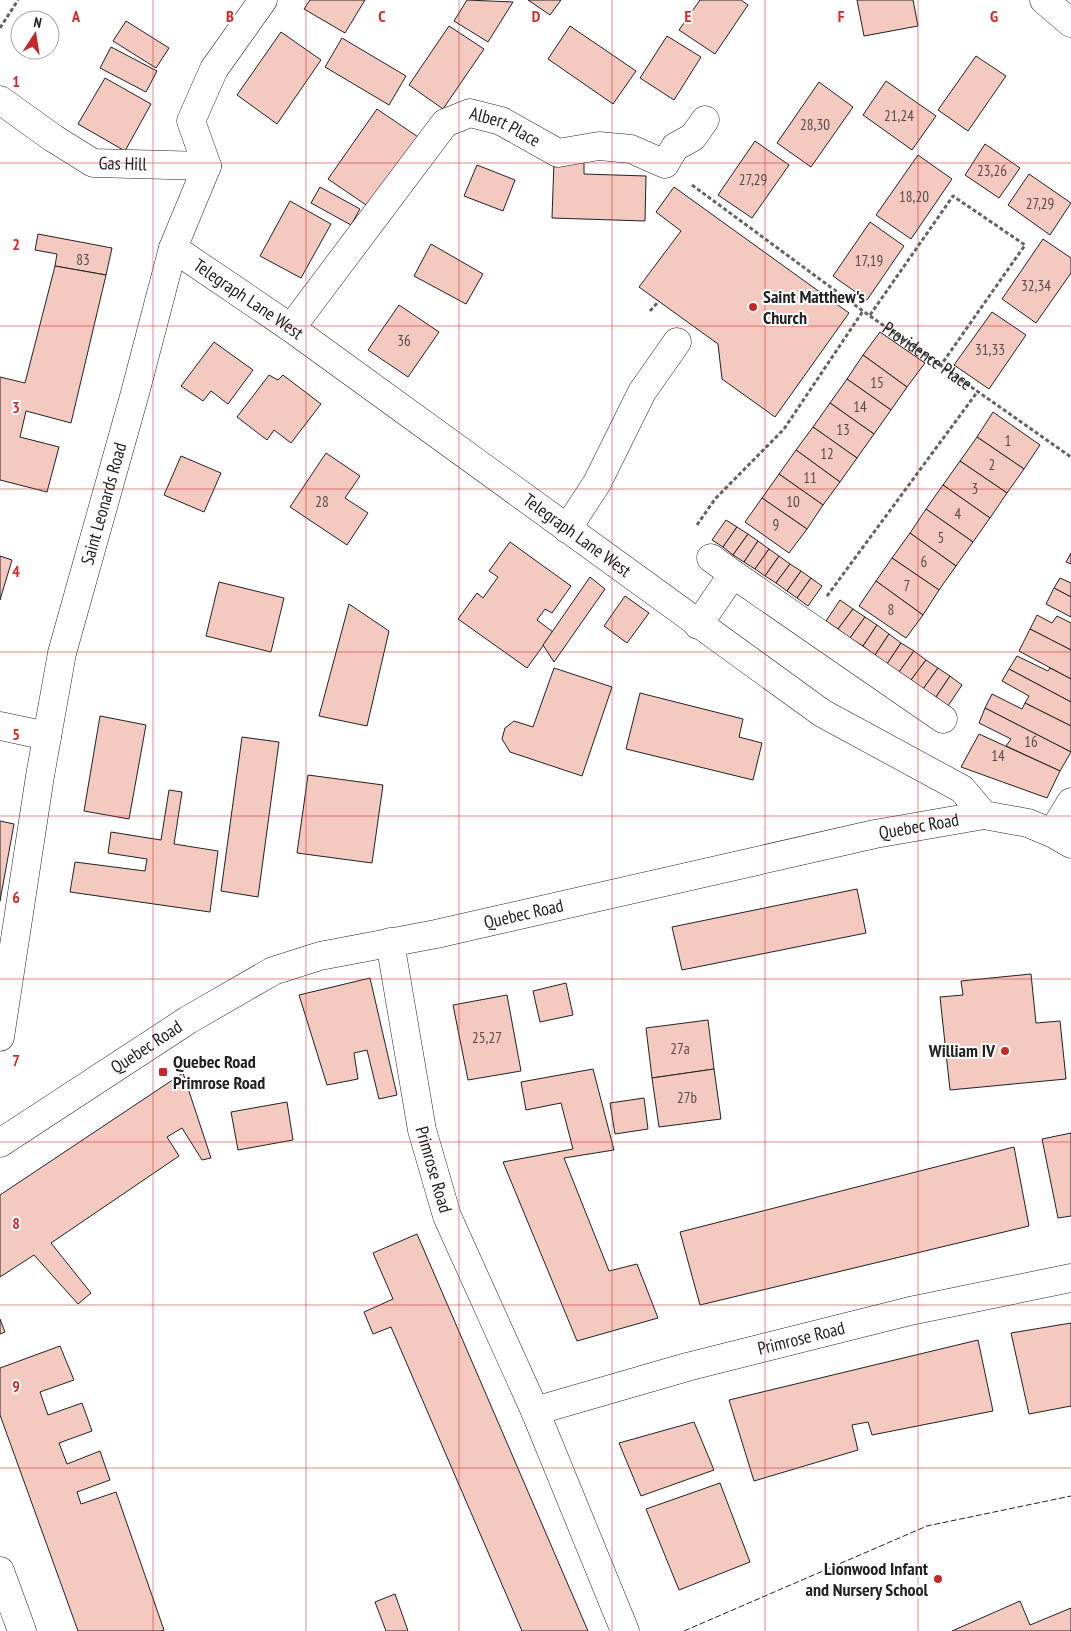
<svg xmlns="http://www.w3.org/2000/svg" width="1071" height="1631" font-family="'PT Sans Narrow',sans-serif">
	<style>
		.building { fill: #f3c9c0; stroke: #222 }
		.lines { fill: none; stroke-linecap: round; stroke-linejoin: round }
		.minor-casing { stroke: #222; stroke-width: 29 }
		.path { stroke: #646464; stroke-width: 3; stroke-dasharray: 4 2.5; stroke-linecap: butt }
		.minor { stroke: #fff; stroke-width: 28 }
		.fence { stroke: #222; stroke-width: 1; stroke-dasharray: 6 2.5; stroke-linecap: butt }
		.grid { fill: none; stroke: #d62828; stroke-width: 1; stroke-opacity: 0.55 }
		.poi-dot { fill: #c62828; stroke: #fff; stroke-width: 2 }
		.labels { text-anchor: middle; stroke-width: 4; stroke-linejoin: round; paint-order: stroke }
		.number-label { font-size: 15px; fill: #564c4a }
		.street-label { font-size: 18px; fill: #222; stroke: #fff }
		.poi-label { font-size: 18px; font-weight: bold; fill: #222; stroke: #fff; text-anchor: start }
		.grid-label { font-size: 16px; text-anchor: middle; font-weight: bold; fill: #d62828; stroke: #fff; stroke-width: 4; stroke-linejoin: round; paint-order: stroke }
	</style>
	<rect width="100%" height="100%" fill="#fff"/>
	<!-- building -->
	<g class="building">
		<path d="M310,0H365L345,33L304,9Z"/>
		<path d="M467,0L513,2L488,42L454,21Z"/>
		<path d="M528,0H561L550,15Z"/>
		<path d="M700,0H741L748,5L715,54L679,30Z"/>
		<path d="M857,0H913L918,26L864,36Z"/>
		<path d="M126,21L169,48L156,68L113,41Z"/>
		<path d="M449,26L484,49L443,109L409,85Z"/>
		<path d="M570,26L636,71L613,104L548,59Z"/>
		<path d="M281,32L321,60L277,124L237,95Z"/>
		<path d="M667,36L701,57L674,100L640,78Z"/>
		<path d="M342,38L406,76L389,105L325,67Z"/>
		<path d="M111,47L157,71L146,92L100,68Z"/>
		<path d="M976,56L1006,76L968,131L938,110Z"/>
		<path d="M105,78L151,104L125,151L78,124Z"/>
		<path d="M886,81L936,116L912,150L863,115Z"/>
		<path d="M819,82L853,107L811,167L777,143Z"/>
		<path d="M377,109L421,139L372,209L328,179Z"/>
		<path d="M755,141L789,165L752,218L718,195Z"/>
		<path d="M985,144L1020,168L999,198L965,175Z"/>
		<path d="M918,155L952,179L911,239L876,215Z"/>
		<path d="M554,161L584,162V174L646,176L645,221L552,218Z"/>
		<path d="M477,165L515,180L503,211L464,196Z"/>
		<path d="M1029,174L1071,203L1050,235L1008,205Z"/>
		<path d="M320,187L360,209L351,225L311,203Z"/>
		<path d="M674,187L849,313L775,417L722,379L718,344L639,287L681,231L656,212Z"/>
		<path d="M290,201L331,224L301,278L260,256Z"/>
		<path d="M870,222L904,246L867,300L833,276Z"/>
		<path d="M38,234L112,248L106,275L55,266L57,254L35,250Z"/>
		<path d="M1043,239L1071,258V273L1036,323L1002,299Z"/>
		<path d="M431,244L483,274L466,304L414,276Z"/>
		<path d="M55,266L106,275L71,423L26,411L20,437L59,447L47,492L0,480V377L25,383Z"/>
		<path d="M399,305L439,332L408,377L368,350Z"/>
		<path d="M992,312L1026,335L989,389L954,365Z"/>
		<path d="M880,332L925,363L907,387L863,355Z"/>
		<path d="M214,342L253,370L228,404L211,391L203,401L181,386Z"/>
		<path d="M863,355L907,387L891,410L847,379Z"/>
		<path d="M269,375L278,380L283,375L321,404L291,443L274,430L267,440L237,417Z"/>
		<path d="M847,379L891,410L874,434L830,403Z"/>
		<path d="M830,403L874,434L857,458L813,427Z"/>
		<path d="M993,412L1040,445L1024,469L977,437Z"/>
		<path d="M813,427L857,458L840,482L796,450Z"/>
		<path d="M977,437L1024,469L1007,493L960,461Z"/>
		<path d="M796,450L840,482L823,505L779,474Z"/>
		<path d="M326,453L360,476L345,498L368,513L347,545L290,507Z"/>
		<path d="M181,456L221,473L204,512L164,495Z"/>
		<path d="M960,461L1007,493L990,518L943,485Z"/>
		<path d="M779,474L823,505L807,529L762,498Z"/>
		<path d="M943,485L990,518L973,542L926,509Z"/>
		<path d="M762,498L807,529L789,553L745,522Z"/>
		<path d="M926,509L973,542L956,566L910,533Z"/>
		<path d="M726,520L737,527L723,547L712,540Z"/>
		<path d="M737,527L748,534L733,555L723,547Z"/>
		<path d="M910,533L956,566L939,590L892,558Z"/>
		<path d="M748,534L758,541L744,562L733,555Z"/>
		<path d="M758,541L769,549L755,569L744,562Z"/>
		<path d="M510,542L571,586L552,613L545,609L537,620L553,632L527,668L458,619L477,593L483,598L498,577L489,571Z"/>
		<path d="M769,549L779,556L765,576L755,569Z"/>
		<path d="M1071,553V564L1066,562Z"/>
		<path d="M0,556L12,560L0,600Z"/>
		<path d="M779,556L790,564L776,583L765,576Z"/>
		<path d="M892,558L939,590L923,615L876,581Z"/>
		<path d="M790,564L801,571L787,591L776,583Z"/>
		<path d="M801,571L811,578L797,598L787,591Z"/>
		<path d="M590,577L605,589L554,662L543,645Z"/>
		<path d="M811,578L822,586L808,606L797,598Z"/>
		<path d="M1060,578L1071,583V597L1054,588Z"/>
		<path d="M876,581L923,615L906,638L859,606Z"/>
		<path d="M219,582L284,598L271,652L206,636Z"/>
		<path d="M1054,588L1071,597V617L1046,604Z"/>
		<path d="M625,596L649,613L627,643L604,626Z"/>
		<path d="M840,600L853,609L838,629L826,621Z"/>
		<path d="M349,604L389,631L367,726L319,716Z"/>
		<path d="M853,609L865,617L850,638L838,629Z"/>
		<path d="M1037,615L1052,623L1057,616L1071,623V650L1030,629Z"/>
		<path d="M865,617L877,625L863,646L850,638Z"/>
		<path d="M877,625L889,634L875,655L863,646Z"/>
		<path d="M1030,629L1071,650V679L1019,651Z"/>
		<path d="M889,634L901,643L887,664L875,655Z"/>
		<path d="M901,643L914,651L899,672L887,664Z"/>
		<path d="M914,651L926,660L911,680L899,672Z"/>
		<path d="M1017,656L1048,671L1050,668L1071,679V702L1009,669Z"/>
		<path d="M926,660L938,668L923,689L911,680Z"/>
		<path d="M554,668L612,687L582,776L510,752L502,739L505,728L514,721L533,727Z"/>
		<path d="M938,668L950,676L936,697L923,689Z"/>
		<path d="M1009,669L1071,702V726L1025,703L1029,696L1002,681Z"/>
		<path d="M950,676L962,685L948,706L936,697Z"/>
		<path d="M640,693L743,719L739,737L762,743L753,780L626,749Z"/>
		<path d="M992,694L1022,709L1025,703L1071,726V752L985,708Z"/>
		<path d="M985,708L1071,752L1060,771L1006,746L1011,739L979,723Z"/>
		<path d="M100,716L146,725L129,819L84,811Z"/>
		<path d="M979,734L1060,771L1047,798L961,767Z"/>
		<path d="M242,737L279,742L258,897L221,891Z"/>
		<path d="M308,775L383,785L372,863L297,853Z"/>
		<path d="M169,790L182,792L174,844L218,851L210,912L70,892L75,862L145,871L147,859L108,853L111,832L161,840Z"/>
		<path d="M0,821L14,824L0,901Z"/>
		<path d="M857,889L866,933L682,970L672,927Z"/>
		<path d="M1031,974L1036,1023L1060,1021L1066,1079L950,1090L940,997L963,995L961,981Z"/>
		<path d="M370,978L397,1095L379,1099L367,1050L354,1053L358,1079L327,1085L299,995Z"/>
		<path d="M566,983L573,1015L540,1022L533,991Z"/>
		<path d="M507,995L521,1071L468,1080L453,1005Z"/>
		<path d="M708,1020L714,1069L652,1078L646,1028Z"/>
		<path d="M593,1069L614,1150L564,1158L609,1271L637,1264L658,1318L577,1341L503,1162L573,1149L561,1103L526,1110L521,1082Z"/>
		<path d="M714,1069L721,1119L659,1127L652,1078Z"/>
		<path d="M183,1073L211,1158L202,1160L182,1128L167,1137L179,1156L51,1243L91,1293L78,1304L34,1255L0,1277V1195Z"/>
		<path d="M644,1098L648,1129L615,1134L610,1103Z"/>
		<path d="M287,1102L293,1140L238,1150L231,1112Z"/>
		<path d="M1071,1133V1216L1058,1218L1042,1139Z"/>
		<path d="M1014,1147L1029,1226L700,1305L680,1232Z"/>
		<path d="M417,1234L588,1631H522L391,1327L373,1334L364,1312L393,1299L373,1253Z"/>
		<path d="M0,1319L5,1332L0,1334Z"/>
		<path d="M1071,1323V1406L1029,1414L1011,1333Z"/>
		<path d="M978,1340L993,1411L872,1435L868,1422L852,1425L858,1450L754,1481L729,1400Z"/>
		<path d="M60,1346L74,1380L40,1392L48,1415L82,1403L92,1431L59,1443L67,1464L100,1451L110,1480L77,1492L81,1504L116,1492L164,1630L161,1631H78L0,1415V1368Z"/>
		<path d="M694,1422L714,1470L641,1496L619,1443Z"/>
		<path d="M720,1483L750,1562L679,1590L646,1509Z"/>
		<path d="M395,1594L408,1631H386L375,1602Z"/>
		<path d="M1020,1601L1030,1625L1071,1608V1631H952Z"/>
	</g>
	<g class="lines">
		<!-- minor casing -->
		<g class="minor-casing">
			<g id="minor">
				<path d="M1044,0L1071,23"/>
				<path id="s2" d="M0,100L53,138L93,163L207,166"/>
				<path id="s3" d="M173,248L291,328L822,713L962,789L984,815"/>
				<path id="s4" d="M291,328L445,123L470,113L501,121L558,153L599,146L631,149L665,164L675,147L693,137L705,120"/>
				<path d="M567,529L597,483L642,392L677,342"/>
				<path d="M733,574L943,719"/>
				<path d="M698,625L733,574L711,558"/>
				<path d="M0,726L47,736"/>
				<path d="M1052,833L1071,802"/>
				<path id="s5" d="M390,942L422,1130L447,1216L535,1411L625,1631"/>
				<path id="s6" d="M0,1037L40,776L62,653L135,393L173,248L207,166L191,121L214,69L263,0"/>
				<path id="s7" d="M0,1143L188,1020L273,971L320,956L436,934L875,834L984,815L1028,823L1052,833L1071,844"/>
				<path id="s8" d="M535,1411L687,1367L910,1311L1071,1278"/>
				<path d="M0,1571L22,1631"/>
			</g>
		</g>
		<!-- path -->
		<g class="path">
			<path d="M0,28L18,0"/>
			<path id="s1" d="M692,185L863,311L1071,457"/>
			<path d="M650,311L658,302"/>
			<path d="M870,315L953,196L1025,245L941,365"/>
			<path d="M697,525L715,499L784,429L863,311"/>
			<path d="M827,596L978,391"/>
		</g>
		<!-- minor -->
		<use href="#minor" class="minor"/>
		<!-- fence -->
		<path class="fence" d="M684,1631L927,1526L1071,1496"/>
	</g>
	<!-- grid -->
	<path class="grid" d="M153,0V1631M306,0V1631M459,0V1631M612,0V1631M765,0V1631M918,0V1631M0,163H1071M0,326H1071M0,489H1071M0,652H1071M0,816H1071M0,979H1071M0,1142H1071M0,1305H1071M0,1468H1071"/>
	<!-- markers -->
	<g class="poi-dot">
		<circle cx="753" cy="307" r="5"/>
		<circle cx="1005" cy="1051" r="5"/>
		<rect x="158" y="1067" width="10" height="10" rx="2.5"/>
		<circle cx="938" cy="1579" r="5"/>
	</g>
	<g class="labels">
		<!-- number labels -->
		<g class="number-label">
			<text x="899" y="121">21,24</text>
			<text x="815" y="130">28,30</text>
			<text x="992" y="176">23,26</text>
			<text x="753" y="185">27,29</text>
			<text x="914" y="202">18,20</text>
			<text x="1040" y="209">27,29</text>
			<text x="83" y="265">83</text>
			<text x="869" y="266">17,19</text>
			<text x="1036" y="291">32,34</text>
			<text x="404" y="346">36</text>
			<text x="990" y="355">31,33</text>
			<text x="877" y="388">15</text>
			<text x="860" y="412">14</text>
			<text x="843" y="435">13</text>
			<text x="1008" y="446">1</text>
			<text x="827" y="459">12</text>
			<text x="992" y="470">2</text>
			<text x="810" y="483">11</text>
			<text x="975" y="494">3</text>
			<text x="322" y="507">28</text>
			<text x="793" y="507">10</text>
			<text x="958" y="519">4</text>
			<text x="776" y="530">9</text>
			<text x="941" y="543">5</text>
			<text x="924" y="567">6</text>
			<text x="907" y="591">7</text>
			<text x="891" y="615">8</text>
			<text x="1031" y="747">16</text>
			<text x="998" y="761">14</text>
			<text x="487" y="1043">25,27</text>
			<text x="680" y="1054">27a</text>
			<text x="687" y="1103">27b</text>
		</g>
		<!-- street labels -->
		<g class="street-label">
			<text dy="6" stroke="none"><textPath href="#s4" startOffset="321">Albert Place</textPath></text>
			<text dy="6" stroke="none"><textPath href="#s2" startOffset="142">Gas Hill</textPath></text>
			<text dy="6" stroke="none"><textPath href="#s3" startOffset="91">Telegraph Lane West</textPath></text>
			<text dy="6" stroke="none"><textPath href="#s1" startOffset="291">Providence Place</textPath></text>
			<text dy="6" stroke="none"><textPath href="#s6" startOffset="544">Saint Leonards Road</textPath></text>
			<text dy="6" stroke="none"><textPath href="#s3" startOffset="496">Telegraph Lane West</textPath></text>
			<text dy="6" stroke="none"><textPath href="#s7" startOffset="985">Quebec Road</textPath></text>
			<text dy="6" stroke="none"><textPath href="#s7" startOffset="580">Quebec Road</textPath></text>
			<text dy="6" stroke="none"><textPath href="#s7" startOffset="175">Quebec Road</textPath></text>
			<text dy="6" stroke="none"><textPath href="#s5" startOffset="232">Primrose Road</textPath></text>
			<text dy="6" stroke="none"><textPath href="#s8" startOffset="276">Primrose Road</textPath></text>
		</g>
		<!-- poi labels -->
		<g class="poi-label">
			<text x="763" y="303">Saint Matthew's<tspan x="763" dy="21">Church</tspan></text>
			<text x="995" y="1057" text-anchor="end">William IV</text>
			<text x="173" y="1068">Quebec Road<tspan x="173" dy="21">Primrose Road</tspan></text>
			<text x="928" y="1575" text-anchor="end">Lionwood Infant<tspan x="928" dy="21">and Nursery School</tspan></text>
		</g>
	</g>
	<g class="grid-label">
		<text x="76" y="22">A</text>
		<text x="230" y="22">B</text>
		<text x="382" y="22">C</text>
		<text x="536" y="22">D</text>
		<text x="688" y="22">E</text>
		<text x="841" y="22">F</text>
		<text x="994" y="22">G</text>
		<text x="16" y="87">1</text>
		<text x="16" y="250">2</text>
		<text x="16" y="413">3</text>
		<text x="16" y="577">4</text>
		<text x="16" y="740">5</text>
		<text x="16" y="903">6</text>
		<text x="16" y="1066">7</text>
		<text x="16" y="1229">8</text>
		<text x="16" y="1392">9</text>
	</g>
	<!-- north arrow -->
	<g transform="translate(35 35) rotate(12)"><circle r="24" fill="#ffffff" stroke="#a7a7a7"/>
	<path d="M0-4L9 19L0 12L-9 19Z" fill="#c62828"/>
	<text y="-8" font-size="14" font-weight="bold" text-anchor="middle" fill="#222222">N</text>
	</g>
</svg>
